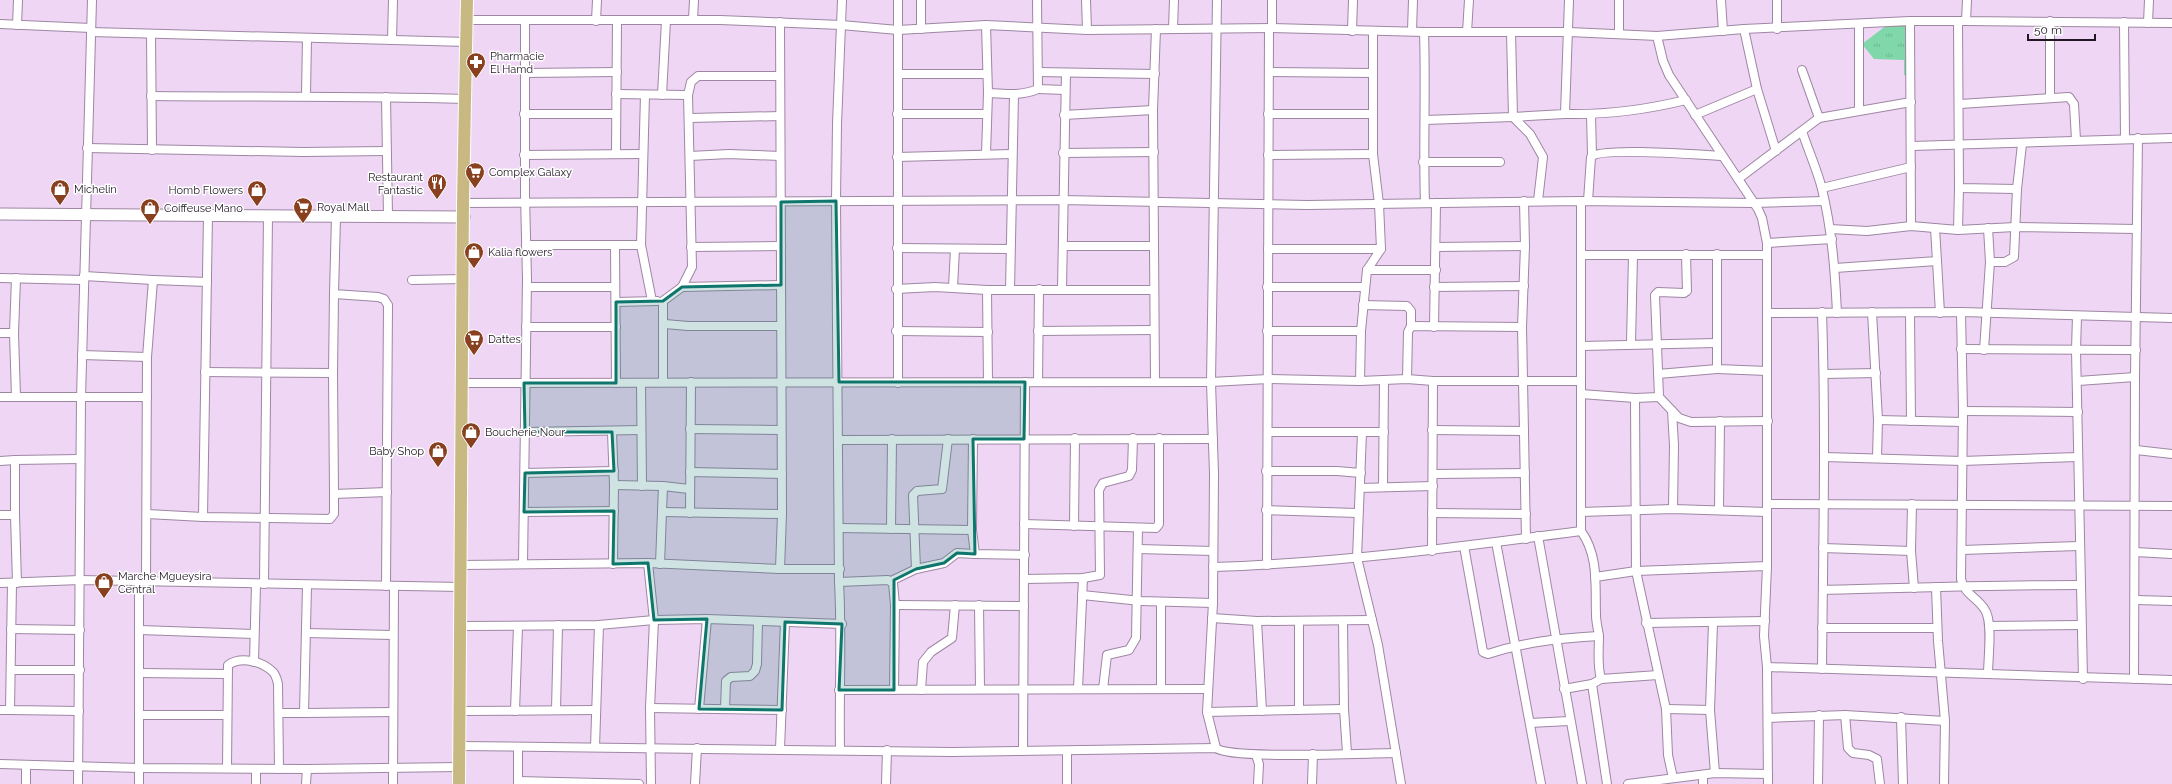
<svg xmlns="http://www.w3.org/2000/svg" width="2172" height="784" font-family="Raleway,sans-serif">
	<style>
		.grass { fill: url(#grass-tufts) }
		.lines { fill: none; stroke-linecap: round; stroke-linejoin: round }
		.street-casing { stroke: #9e87a3; stroke-width: 10 }
		.secondary-casing { stroke: #9e87a3; stroke-width: 13 }
		.primary-casing { stroke: #fff; stroke-width: 14 }
		.street { stroke: #fff; stroke-width: 8 }
		.secondary { stroke: #fff; stroke-width: 11 }
		.primary { stroke: #c8b882; stroke-width: 12 }
		.marked { fill: #0f766e; fill-opacity: 0.2; stroke: #0f766e; stroke-width: 3; stroke-linejoin: round }
		.labels { text-anchor: middle; stroke-width: 3; stroke-linejoin: round; paint-order: stroke }
		.poi-label { font-size: 11px; fill: #201722; stroke: #fff; text-anchor: start }
	</style>
	<defs>
		<pattern id="grass-tufts" width="24" height="20" patternUnits="userSpaceOnUse"><rect width="24" height="20" fill="#80d7aa"/><path d="M3 7l-1-3M5 7V3M7 7l1-3M15 17l-1-3M17 17v-4M19 17l1-3" fill="none" stroke="#6eb892"/></pattern>
	</defs>
	<rect width="100%" height="100%" fill="#efd6f4"/>
	<!-- grass -->
	<path class="grass" d="M1907,24L1908,76L1904,75V60L1874,59L1862,44L1887,25Z"/>
	<g class="lines">
		<!-- street casing -->
		<g class="street-casing">
			<g id="street">
				<path d="M921,0V29"/>
				<path d="M1037,0L1038,89L1065,90"/>
				<path d="M1086,0L1087,30"/>
				<path d="M1619,0V34"/>
				<path d="M1721,0L1723,31"/>
				<path d="M1967,0L1966,21L2172,23"/>
				<path d="M467,20H720L841,25L898,30L986,25L1087,30L1272,28L1424,32H1569L1657,36L1744,29L1910,21H1966"/>
				<path d="M693,20L694,0"/>
				<path d="M596,21L597,0"/>
				<path d="M1910,21L1911,226"/>
				<path d="M1958,21L1959,188L2017,189"/>
				<path d="M2050,21V98"/>
				<path d="M780,22L782,514L780,569"/>
				<path d="M2124,22L2125,138"/>
				<path d="M2148,23L2149,0"/>
				<path d="M0,24L91,28"/>
				<path d="M17,25L18,0"/>
				<path d="M986,25L988,93L986,154"/>
				<path d="M1272,28V0"/>
				<path d="M1173,29L1174,0"/>
				<path d="M1744,29L1757,89L1776,151"/>
				<path d="M1777,29V0"/>
				<path d="M1352,31L1353,0"/>
				<path d="M1412,31L1413,0"/>
				<path d="M91,32L467,42"/>
				<path d="M1424,32C1426,89 1423,146 1425,203"/>
				<path d="M1467,32L1469,0"/>
				<path d="M151,34L152,150"/>
				<path d="M1657,36L1663,61L1669,75L1758,209L1762,218L1767,243V566L1764,636L1767,667L1768,784"/>
				<path d="M392,40L393,0"/>
				<path d="M1802,70L1819,118L1911,102"/>
				<path d="M1038,72L1155,74"/>
				<path d="M1269,72L1373,73"/>
				<path d="M525,73L617,72"/>
				<path d="M898,74H987"/>
				<path d="M988,93C1005,94 1022,96 1038,89"/>
				<path d="M616,94L688,95"/>
				<path d="M306,95L307,38"/>
				<path d="M662,95L666,21"/>
				<path d="M151,96C256,97 361,96 466,99"/>
				<path d="M386,97L388,216"/>
				<path d="M1960,104L2069,97L2074,104L2076,140"/>
				<path d="M1859,110V24"/>
				<path d="M524,114H616"/>
				<path d="M897,114H987"/>
				<path d="M1268,114H1373"/>
				<path d="M1565,114C1607,115 1645,110 1686,100"/>
				<path d="M1591,114L1592,155"/>
				<path d="M1064,115L1153,110"/>
				<path d="M1695,115L1757,89"/>
				<path d="M689,118L780,116"/>
				<path d="M1425,120L1513,117L1511,32"/>
				<path d="M1802,131C1808,150 1817,169 1822,189C1832,230 1835,271 1837,313"/>
				<path d="M1912,146L2172,138"/>
				<path d="M87,148L303,152L386,151"/>
				<path d="M616,152L617,21"/>
				<path d="M1063,153L1154,152"/>
				<path d="M524,155L643,154"/>
				<path d="M1268,155L1373,154"/>
				<path d="M690,156L729,154L780,156"/>
				<path d="M897,157L1012,154"/>
				<path d="M1423,162H1500"/>
				<path d="M1738,179L1819,118"/>
				<path d="M1822,188L1911,167"/>
				<path d="M1524,201L1525,246L1522,327L1526,539"/>
				<path d="M1538,201L1543,157L1530,134L1513,117L1565,114L1569,0"/>
				<path d="M1581,201V531C1599,556 1595,585 1596,615C1596,622 1598,629 1599,636C1599,650 1597,665 1601,679"/>
				<path d="M1588,201L1591,157C1600,147 1702,155 1721,156"/>
				<path d="M463,203L1062,200L1307,205L1581,201L1754,203L1824,201"/>
				<path d="M208,215L203,517L330,519L334,514V494"/>
				<path d="M336,217L334,294L378,297L384,299L388,305L386,586"/>
				<path d="M1988,228L1990,262"/>
				<path d="M1830,229L1867,231L1911,226L1958,230L2015,227L2137,229"/>
				<path d="M1958,230L1959,188"/>
				<path d="M1767,243L1832,239"/>
				<path d="M526,245H641L645,95"/>
				<path d="M615,245L616,383"/>
				<path d="M641,245L652,301"/>
				<path d="M1063,246H1154"/>
				<path d="M691,247L781,246"/>
				<path d="M1436,247L1525,246"/>
				<path d="M897,248L1010,249"/>
				<path d="M1268,249H1381"/>
				<path d="M1686,254L1687,291L1684,293L1658,292L1655,295L1659,397L1679,418L1691,422L1768,421"/>
				<path d="M1717,254V369L1767,371"/>
				<path d="M1582,255H1767"/>
				<path d="M1937,261L1940,313"/>
				<path d="M1835,268L1937,261L1935,228"/>
				<path d="M1367,270H1436"/>
				<path d="M84,276L153,280"/>
				<path d="M0,278L84,280"/>
				<path d="M412,280L463,279"/>
				<path d="M527,287H615"/>
				<path d="M682,287L781,285"/>
				<path d="M953,287L955,249"/>
				<path d="M1267,287H1365"/>
				<path d="M1434,287L1524,286"/>
				<path d="M896,289L935,287L987,290H1154"/>
				<path d="M1062,289L1066,73"/>
				<path d="M987,290L988,382"/>
				<path d="M1010,290L1014,94"/>
				<path d="M334,294L333,373L334,494L387,492"/>
				<path d="M616,302L657,301"/>
				<path d="M1363,305L1407,306L1411,311V326"/>
				<path d="M1872,312L1878,420L1877,458"/>
				<path d="M1961,312L1963,411L1961,579C1964,594 1978,598 1985,610C1993,622 1988,659 1988,674"/>
				<path d="M1767,313L1961,312L2172,318"/>
				<path d="M1910,313L1911,421"/>
				<path d="M2077,316L2076,350L2083,679"/>
				<path d="M665,324L688,326H780"/>
				<path d="M526,327H616"/>
				<path d="M1434,327L1436,203"/>
				<path d="M896,331L988,332"/>
				<path d="M1038,331L1154,330"/>
				<path d="M1267,331H1361"/>
				<path d="M0,333H14L16,397"/>
				<path d="M14,333L16,278"/>
				<path d="M1631,343L1633,255"/>
				<path d="M1582,346L1716,343"/>
				<path d="M1961,349L2136,350"/>
				<path d="M1984,350L1990,262H2005L2014,257L2017,189L2022,144"/>
				<path d="M82,355L147,357"/>
				<path d="M205,372L333,373"/>
				<path d="M1658,374L1717,369"/>
				<path d="M1824,374L1876,373"/>
				<path d="M1407,379L1408,332L1411,326L1522,327"/>
				<path d="M1155,381L1153,110L1156,29"/>
				<path d="M1360,381L1361,331L1367,270L1381,249L1379,204L1373,154V31"/>
				<path d="M2078,381L2135,377"/>
				<path d="M663,382V301L682,287L692,267L688,95L691,82L698,76H780"/>
				<path d="M1038,382L1039,289"/>
				<path d="M463,383L1211,382L1268,379L1360,381L1407,379L1433,381H1581"/>
				<path d="M641,383L642,486"/>
				<path d="M898,383V0"/>
				<path d="M1581,394L1635,398L1659,397"/>
				<path d="M0,397H147"/>
				<path d="M1635,398L1636,571L1666,709L1668,755L1673,778"/>
				<path d="M1672,411L1674,445L1673,509"/>
				<path d="M1963,411L2078,412"/>
				<path d="M1878,420L1963,422"/>
				<path d="M690,429L780,430"/>
				<path d="M1432,430L1524,431"/>
				<path d="M525,432L641,430"/>
				<path d="M612,432L614,485L613,564"/>
				<path d="M1269,432H1384"/>
				<path d="M1362,432L1357,558L1378,645L1401,784"/>
				<path d="M973,439L972,530L975,554L1025,555"/>
				<path d="M839,440L1213,439"/>
				<path d="M2136,450L2172,454"/>
				<path d="M1824,457L1962,461L2078,457"/>
				<path d="M0,461L15,460"/>
				<path d="M1266,471H1337L1361,473"/>
				<path d="M690,472L782,474"/>
				<path d="M525,473L614,471"/>
				<path d="M1434,474L1525,473"/>
				<path d="M614,485L663,486L689,489"/>
				<path d="M1383,487L1384,381"/>
				<path d="M1360,488L1433,486"/>
				<path d="M1767,504L2172,506"/>
				<path d="M1912,504L1911,551L1914,588"/>
				<path d="M1719,509L1720,421"/>
				<path d="M1266,510L1357,513"/>
				<path d="M524,512L614,511"/>
				<path d="M662,512L782,514"/>
				<path d="M1581,512L1673,509L1767,512"/>
				<path d="M690,513L691,382"/>
				<path d="M1432,513L1526,514"/>
				<path d="M147,514L203,517"/>
				<path d="M0,515H15L17,583"/>
				<path d="M15,515V460L80,459"/>
				<path d="M1024,524L1156,528L1159,524V438"/>
				<path d="M1074,526L1075,438"/>
				<path d="M839,528L972,530"/>
				<path d="M891,529L892,439"/>
				<path d="M1538,536L1582,784"/>
				<path d="M1496,542L1541,784"/>
				<path d="M1464,546L1483,652L1488,654C1525,642 1560,638 1599,636"/>
				<path d="M1823,548L1911,551"/>
				<path d="M1138,549L1213,551"/>
				<path d="M1962,550L2079,546"/>
				<path d="M1432,551L1433,381"/>
				<path d="M2135,552L2172,554"/>
				<path d="M648,563L654,620L650,708L651,784"/>
				<path d="M523,564L527,279L525,195V20"/>
				<path d="M660,564L663,486"/>
				<path d="M461,565L648,563L780,569H840"/>
				<path d="M1267,565L1269,28"/>
				<path d="M1213,567C1337,563 1459,547 1581,531"/>
				<path d="M916,569L913,495L917,491L942,489L948,439"/>
				<path d="M1595,577L1636,571L1767,566"/>
				<path d="M1025,579L1083,578L1100,575L1099,490L1103,483L1129,476L1132,470L1133,438"/>
				<path d="M139,581V784"/>
				<path d="M891,581L916,569L944,563L957,553L975,554"/>
				<path d="M146,582L147,357L153,280L207,282"/>
				<path d="M839,582L888,580L893,583L895,605L894,690"/>
				<path d="M0,583L80,580L461,587"/>
				<path d="M12,583L10,710L79,711"/>
				<path d="M264,584L268,215"/>
				<path d="M1936,587L1938,641L1945,721L1944,784"/>
				<path d="M1823,590C1909,588 1994,585 2080,585"/>
				<path d="M1082,595L1141,601L1213,603"/>
				<path d="M2136,600L2172,601"/>
				<path d="M1161,602V689"/>
				<path d="M895,605L1024,606"/>
				<path d="M979,605L980,689"/>
				<path d="M1212,618L1257,621L1372,620"/>
				<path d="M1257,621L1262,711"/>
				<path d="M1299,621V710"/>
				<path d="M1343,622L1344,709L1347,753"/>
				<path d="M1646,623L1765,621"/>
				<path d="M1713,623L1710,710L1715,773"/>
				<path d="M461,626L599,625L654,620L707,619L842,624"/>
				<path d="M1989,626L2081,625"/>
				<path d="M1822,628H1937"/>
				<path d="M11,629L80,630"/>
				<path d="M140,630L254,634"/>
				<path d="M306,633L392,635"/>
				<path d="M254,662L256,584"/>
				<path d="M1767,667L2172,680"/>
				<path d="M1822,669C1823,550 1826,431 1822,312"/>
				<path d="M11,670H80"/>
				<path d="M140,673L227,674"/>
				<path d="M2134,679L2135,377L2138,138"/>
				<path d="M1078,689L1083,578"/>
				<path d="M1103,689L1107,655L1129,650L1136,638L1138,528"/>
				<path d="M1564,689L1592,684"/>
				<path d="M839,690L1208,689"/>
				<path d="M921,690L923,662L931,652L952,638L955,605"/>
				<path d="M650,708L782,710"/>
				<path d="M699,709L707,619"/>
				<path d="M725,709L726,681L731,677L750,676L755,671L757,664L758,621"/>
				<path d="M1666,709L1710,710"/>
				<path d="M0,710H10"/>
				<path d="M556,710L558,625"/>
				<path d="M460,711L595,710"/>
				<path d="M515,711L518,626"/>
				<path d="M1207,712L1344,709"/>
				<path d="M279,713H304L307,586"/>
				<path d="M304,713L393,712"/>
				<path d="M139,715H227"/>
				<path d="M1845,715L1848,748L1853,753L1869,755L1877,759L1880,784"/>
				<path d="M1901,717L1903,784"/>
				<path d="M1768,718L1845,715L1945,721"/>
				<path d="M1530,723L1569,721"/>
				<path d="M459,746L952,752L1216,748C1231,760 1368,753 1396,753"/>
				<path d="M518,747V784"/>
				<path d="M595,747L599,625"/>
				<path d="M1216,748L1207,712L1213,603L1214,474L1211,382L1217,0"/>
				<path d="M780,749L785,622"/>
				<path d="M840,749C839,693 842,637 839,582L836,201L837,124L842,0"/>
				<path d="M1023,751L1025,382"/>
				<path d="M1256,755L1259,764L1258,784"/>
				<path d="M0,764L139,768L307,769L459,767"/>
				<path d="M227,768L228,665C241,656 262,661 273,672C276,675 277,680 278,684L279,769"/>
				<path d="M256,769V784"/>
				<path d="M1703,776V784"/>
				<path d="M518,781L639,784"/>
				<path d="M26,784V765"/>
				<path d="M78,784L81,398L92,0"/>
				<path d="M306,784L307,769"/>
				<path d="M393,784L394,587"/>
				<path d="M695,784L697,748"/>
				<path d="M886,784L887,750"/>
				<path d="M1067,784V751"/>
				<path d="M1312,784L1313,754"/>
				<path d="M1607,784L1592,684L1601,679L1658,675"/>
				<path d="M1628,784L1715,773L1768,774"/>
				<path d="M1818,784L1819,715"/>
			</g>
		</g>
		<!-- secondary casing -->
		<g class="secondary-casing">
			<path id="secondary" d="M0,214L464,217"/>
		</g>
		<!-- primary casing -->
		<g class="primary-casing">
			<path id="primary" d="M459,784L463,203L467,0"/>
		</g>
		<!-- street -->
		<use href="#street" class="street"/>
		<!-- secondary -->
		<use href="#secondary" class="secondary"/>
		<!-- primary -->
		<use href="#primary" class="primary"/>
	</g>
	<!-- marked area -->
	<path class="marked" d="M836,201L839,382H1025L1024,439H973L975,554L957,553L944,563L916,569L894,580V690H839L842,624L785,622L782,710L699,709L707,619L654,620L648,563L613,564L614,511L524,512L525,473L614,471L612,432H525L524,383H616V302L663,301L682,287L781,285V202Z"/>
	<!-- icons -->
	<defs>
		<g id="pharmacy-pin" transform="scale(1)"><path d="M0 17L-7.5 6A9.5 9.5 0 1 1 7.5 6Z" fill="#88401e" stroke="#fff"/><path d="M-2-6h4v4h4v4h-4v4h-4v-4h-4v-4h4Z" fill="#fff"/></g>
		<g id="supermarket-pin" transform="scale(1)"><path d="M0 17L-7.5 6A9.5 9.5 0 1 1 7.5 6Z" fill="#88401e" stroke="#fff"/><path d="M-6-5.5h2.5l.6 2H6L4.5 2H-2.5L-4.4-4H-6ZM-1.5 3.2a1.3 1.3 0 1 0 .1 0ZM3 3.2a1.3 1.3 0 1 0 .1 0Z" fill="#fff"/></g>
		<g id="restaurant-pin" transform="scale(1)"><path d="M0 17L-7.5 6A9.5 9.5 0 1 1 7.5 6Z" fill="#88401e" stroke="#fff"/><path d="M-5-6h1v4h1v-4h1v4h1v-4h1v5L-1.5 .5V6h-2V.5L-5-1ZM5-6V6H3V1.5H1.5Q1.5-4 5-6Z" fill="#fff"/></g>
		<g id="shop-pin" transform="scale(1)"><path d="M0 17L-7.5 6A9.5 9.5 0 1 1 7.5 6Z" fill="#88401e" stroke="#fff"/><path d="M-5-2.5h2.3a2.7 3.5 0 0 1 5.4 0H5L5.5 6h-11ZM-1.5-2.5h3a1.5 2.3 0 0 0-3 0Z" fill="#fff"/></g>
	</defs>
	<g fill-rule="evenodd">
		<use href="#pharmacy-pin" x="476" y="62"/>
		<use href="#supermarket-pin" x="475" y="172"/>
		<use href="#restaurant-pin" x="437" y="183"/>
		<use href="#shop-pin" x="60" y="189"/>
		<use href="#shop-pin" x="257" y="190"/>
		<use href="#supermarket-pin" x="303" y="207"/>
		<use href="#shop-pin" x="150" y="208"/>
		<use href="#shop-pin" x="474" y="252"/>
		<use href="#supermarket-pin" x="474" y="339"/>
		<use href="#shop-pin" x="471" y="432"/>
		<use href="#shop-pin" x="438" y="451"/>
		<use href="#shop-pin" x="104" y="582"/>
	</g>
	<g class="labels">
		<!-- poi labels -->
		<g class="poi-label">
			<text x="490" y="60">Pharmacie<tspan x="490" dy="13">El Hamd</tspan></text>
			<text x="489" y="176">Complex Galaxy</text>
			<text x="423" y="181" text-anchor="end">Restaurant<tspan x="423" dy="13">Fantastic</tspan></text>
			<text x="74" y="193">Michelin</text>
			<text x="243" y="194" text-anchor="end">Homb Flowers</text>
			<text x="317" y="211">Royal Mall</text>
			<text x="164" y="212">Coiffeuse Mano</text>
			<text x="488" y="256">Kalia flowers</text>
			<text x="488" y="343">Dattes</text>
			<text x="485" y="436">Boucherie Nour</text>
			<text x="424" y="455" text-anchor="end">Baby Shop</text>
			<text x="118" y="580">Marche Mgueysira<tspan x="118" dy="13">Central</tspan></text>
		</g>
	</g>
	<!-- scale -->
	<path d="M2028 34v6h67v-6" fill="none" stroke="#201722" stroke-width="2"/>
	<text x="2034" y="34" font-size="12" fill="#201722" stroke="#ffffff" stroke-width="3" paint-order="stroke">50 m</text>
</svg>
